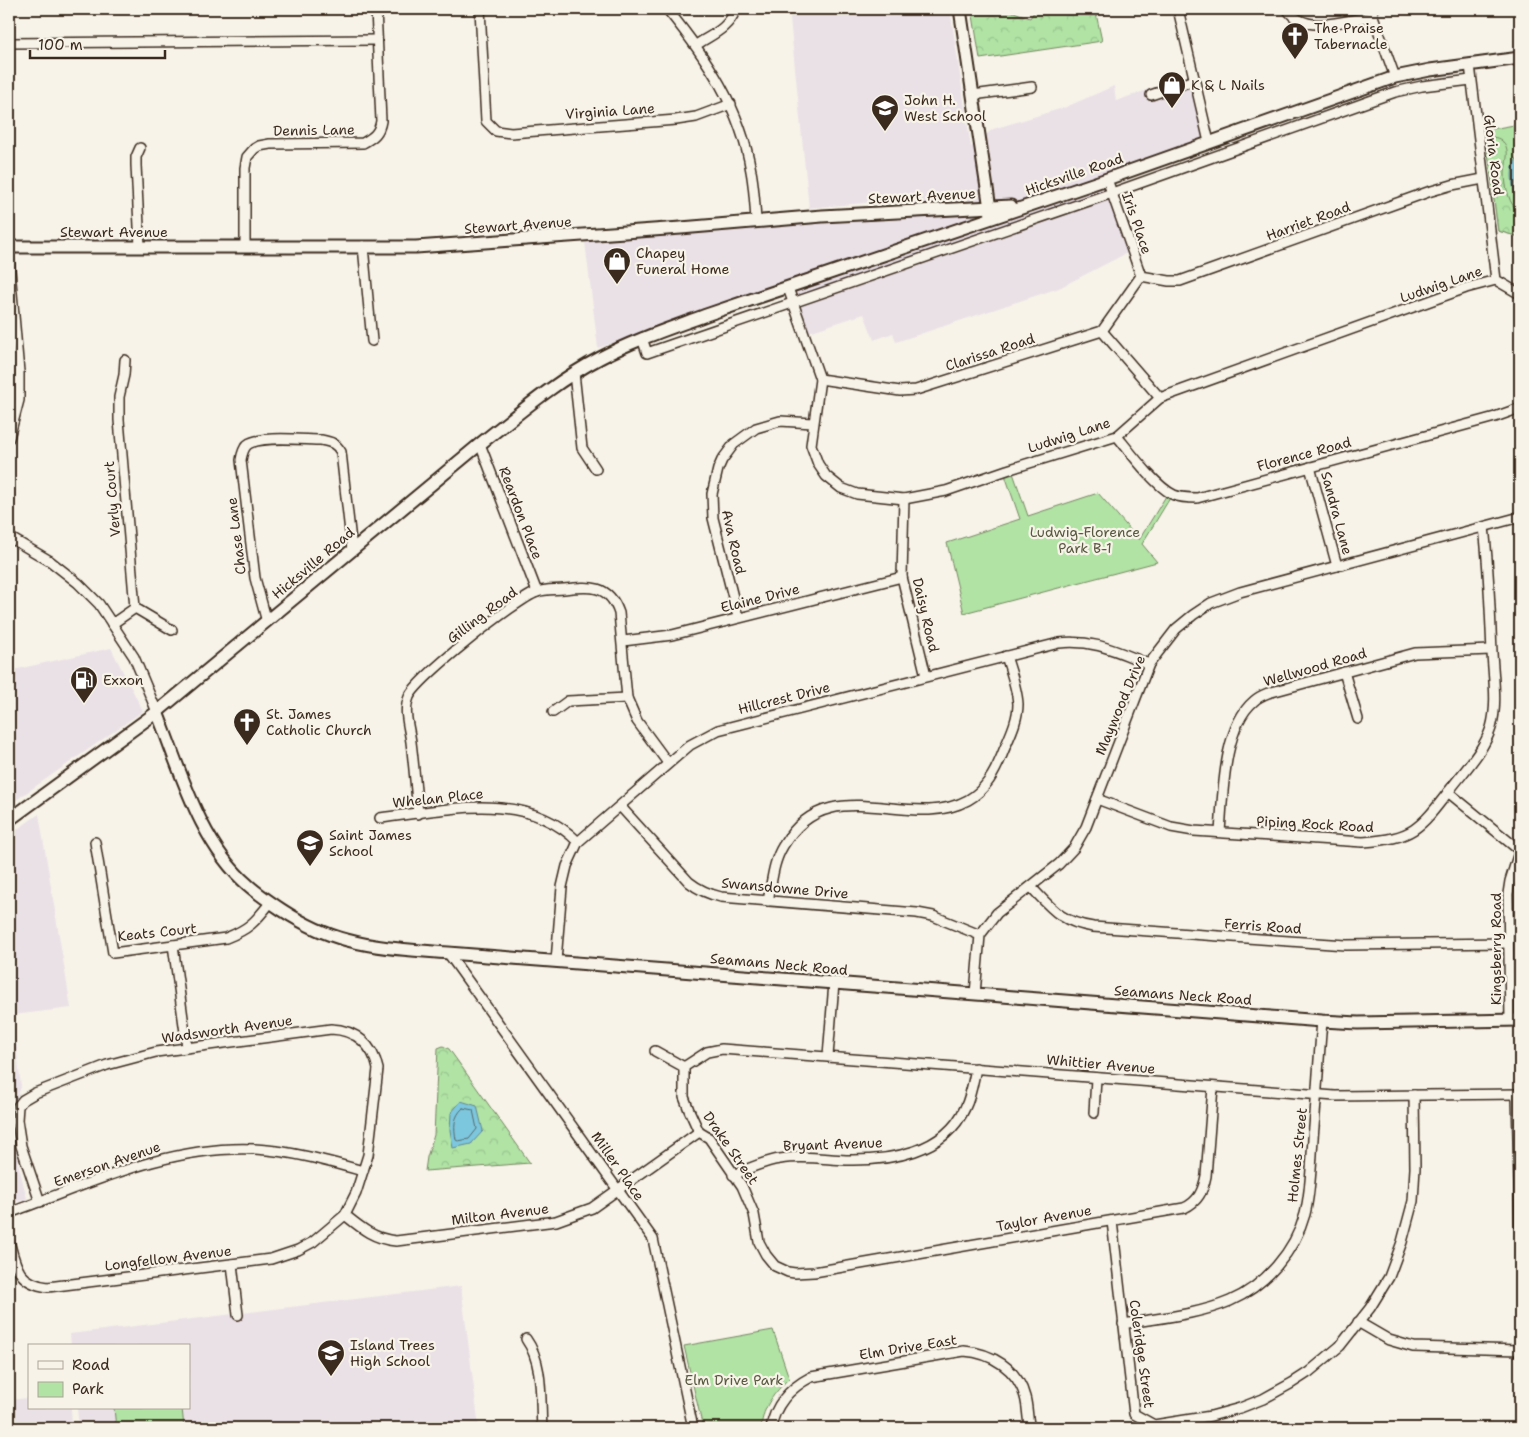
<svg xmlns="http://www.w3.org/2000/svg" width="1529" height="1437" font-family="'Shantell Sans',sans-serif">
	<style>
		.built { fill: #eae1e7 }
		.green { fill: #b0e3a4; stroke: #768661 }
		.forest { fill: url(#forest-crowns); stroke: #768661 }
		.water { fill: #7dc7de; stroke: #638891 }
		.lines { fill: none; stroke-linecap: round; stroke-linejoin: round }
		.shore { stroke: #55696b; stroke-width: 1 }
		.minor-casing { stroke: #3b2a1e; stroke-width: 12 }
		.major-casing { stroke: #3b2a1e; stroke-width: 15 }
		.minor { stroke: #f7f3e8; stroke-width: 9 }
		.major { stroke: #f7f3e8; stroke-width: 11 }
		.labels { text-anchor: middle; stroke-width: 4.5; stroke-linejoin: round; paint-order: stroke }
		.poi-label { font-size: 14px; fill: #3b2a1e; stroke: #f7f3e8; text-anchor: start }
		.street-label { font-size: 14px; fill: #3b2a1e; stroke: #f7f3e8 }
		.park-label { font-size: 14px; fill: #585840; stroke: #f7f3e8 }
	</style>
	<defs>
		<pattern id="forest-crowns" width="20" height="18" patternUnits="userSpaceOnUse" patternTransform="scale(1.25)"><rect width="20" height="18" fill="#b0e3a4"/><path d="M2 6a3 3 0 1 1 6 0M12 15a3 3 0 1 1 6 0" fill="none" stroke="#98c38d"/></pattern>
	</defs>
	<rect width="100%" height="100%" fill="#f7f3e8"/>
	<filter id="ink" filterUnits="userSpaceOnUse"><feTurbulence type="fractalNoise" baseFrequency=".02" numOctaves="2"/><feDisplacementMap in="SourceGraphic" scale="10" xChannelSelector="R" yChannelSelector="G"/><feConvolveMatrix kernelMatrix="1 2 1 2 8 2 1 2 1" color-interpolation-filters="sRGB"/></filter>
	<g filter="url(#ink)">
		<!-- built -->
		<g class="built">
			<path d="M789,9H950L971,147L993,129L1066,107L1114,86L1116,101L1191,74L1205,137L1102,174L1129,252L1059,288L896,342L893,333L874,340L864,314L809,332L791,283L598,348L585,242L883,218L908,199L809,208Z"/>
			<path d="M111,648L143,711L9,805V671Z"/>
			<path d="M39,814L71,1008L13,1015L21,1087L9,1118V835Z"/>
			<path d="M9,1127L27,1199L9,1204Z"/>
			<path d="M461,1286L479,1428H79L77,1408H189V1346H71L70,1334Z"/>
			<path d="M29,1398V1408H71L72,1428H9V1400Z"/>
		</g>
		<!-- green -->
		<g class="green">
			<path d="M1520,124V237L1498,231L1486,130Z"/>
			<path d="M1012,470L1028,516L1098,493L1139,540L1166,496L1170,498L1142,544L1157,562L964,613L947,543L1020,519L1004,472Z"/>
			<path d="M773,1330L789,1378C774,1394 763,1405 761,1428H703L684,1346Z"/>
			<path d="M114,1408H182L184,1428H116Z"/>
		</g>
		<!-- forest -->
		<g class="forest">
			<path d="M972,9H1006L1030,18L1036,9H1095L1102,41L980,59Z"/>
			<path d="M1486,137C1491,137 1497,137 1501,140C1512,148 1505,163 1505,174C1505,185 1509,207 1520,212V237L1498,231Z"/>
			<path d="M443,1046L449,1049L530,1163L425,1171L427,1157L434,1135L438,1048Z"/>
		</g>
		<!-- water -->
		<g class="water">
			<path d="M1520,155V208L1518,207C1514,190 1506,168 1520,155Z"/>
			<path d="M461,1101L477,1106L483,1131L471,1144L453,1148L450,1130L451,1113Z"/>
		</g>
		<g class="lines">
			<!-- shore -->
			<path class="shore" d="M463,1108L473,1110L477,1129L469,1139L458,1141L456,1140C454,1127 453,1117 463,1108Z"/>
			<!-- minor casing -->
			<g class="minor-casing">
				<g id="minor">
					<path d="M480,9L486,121L496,131L511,133L676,120L696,117L731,104"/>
					<path d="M587,9H588"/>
					<path d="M667,9C706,57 741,108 751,171C754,187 755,204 756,221"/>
					<path d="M1178,9L1209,142"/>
					<path d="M1287,9C1305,36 1346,20 1373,16"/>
					<path d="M1373,9V16L1395,77"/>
					<path d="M9,43L377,40"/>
					<path d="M696,45C713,34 728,29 736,9"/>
					<path d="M1470,65L1496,280L1520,294"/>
					<path d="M973,95L1032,87"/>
					<path d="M1151,95L1194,80"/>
					<path d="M1107,179L1141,276"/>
					<path d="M245,246V168L247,157L254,149L259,146L270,144L363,143C374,137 379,133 381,121L376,9"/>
					<path d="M363,246L372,341"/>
					<path d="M140,247L136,165V157L140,148"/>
					<path d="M9,259L19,372V400L9,438"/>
					<path d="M1141,276L1169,281H1180L1428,192L1452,185L1483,179"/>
					<path d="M788,288L820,379L811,445L818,464L826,476L841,488L857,494L904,499L946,491L1007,470L1117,436L1160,398L1466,288L1496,280"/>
					<path d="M1102,331L1160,398"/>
					<path d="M642,338L647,353L1112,193L1395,92L1422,86L1471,80"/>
					<path d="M574,373L582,448L596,469"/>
					<path d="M820,379L900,391L916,390L1102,331L1141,276"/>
					<path d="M1117,436C1130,452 1156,487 1174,495C1181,498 1189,498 1197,498L1495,417L1520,408"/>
					<path d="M480,444L537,592"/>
					<path d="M1310,467L1337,566"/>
					<path d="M904,499L902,577L926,676"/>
					<path d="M9,537L50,561L78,583L99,604L134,657L157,712"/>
					<path d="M135,608L172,630"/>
					<path d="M738,617L713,518L712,494L718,469L722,460L734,444L756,428L780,421L813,423"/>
					<path d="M267,622L255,578L241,460C242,454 243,449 247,445C259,435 304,440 321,440C331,442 336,443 341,452L352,550"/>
					<path d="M112,624L135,608L119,420V397L124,375L125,360"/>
					<path d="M623,641L672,635L902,577"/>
					<path d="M1344,672L1358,719"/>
					<path d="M553,712L568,701L627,698"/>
					<path d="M1448,792L1519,850"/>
					<path d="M1097,799L1171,827L1194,831L1363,842C1413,838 1419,830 1449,791C1464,771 1483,752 1491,728C1498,704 1493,676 1492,652C1490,610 1489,569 1484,527"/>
					<path d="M620,806L689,882C699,890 708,894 721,897L917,913L933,916L980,935"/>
					<path d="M418,814C416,790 414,766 411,742C409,727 403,711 409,697C417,678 517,599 537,592C545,589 556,590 564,589C590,586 609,584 619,613L627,698L637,721L668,763"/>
					<path d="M380,818C446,810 526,789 578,842"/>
					<path d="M1220,832C1223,795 1223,727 1254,701C1258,697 1263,695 1268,693L1415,653L1491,650"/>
					<path d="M95,842L113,953L226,938C249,929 255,922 270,903"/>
					<path d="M1031,887C1052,909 1061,922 1093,927L1346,945L1508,943"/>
					<path d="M768,901C772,882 773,862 783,846C829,768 908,833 968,800C986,790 995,772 1002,755C1008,739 1018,722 1018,704C1017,688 1011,672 1006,656"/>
					<path d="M173,945L187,1047"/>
					<path d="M448,953L653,1239L693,1428"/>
					<path d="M556,961L562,887L567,866L578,842L690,745L718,730L1059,643C1094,639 1118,652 1149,664"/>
					<path d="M975,994L980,935L997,913L1059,864L1074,848L1086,827L1149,664L1176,629L1193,615L1211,603L1240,592L1520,517"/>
					<path d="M1510,1020L1508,894L1510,881L1520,849"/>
					<path d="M655,1051L684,1067"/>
					<path d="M828,1056L834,983"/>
					<path d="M684,1067L707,1052L722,1049L1335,1096L1520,1094"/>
					<path d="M684,1067V1097L689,1110L699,1132L709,1138L742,1186L754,1214L759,1242L766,1255L775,1266L788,1272L795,1273L814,1272L1184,1208C1198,1202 1203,1191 1206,1176L1213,1087"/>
					<path d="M1517,1094L1520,1228"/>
					<path d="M1094,1113L1096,1078"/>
					<path d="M733,1175C748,1169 764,1161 780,1159C802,1155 824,1159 846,1160C889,1161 945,1153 965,1108C971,1096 973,1082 976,1068"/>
					<path d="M9,1213C89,1184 168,1145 255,1149C292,1151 327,1161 363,1171"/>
					<path d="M345,1215C361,1228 374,1239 396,1241L556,1221L592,1208L699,1132"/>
					<path d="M1112,1221L1134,1414L1154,1425L1211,1416L1240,1408L1263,1399L1292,1383L1309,1372L1340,1346L1370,1308L1389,1277L1402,1242L1413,1201L1415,1168L1414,1095"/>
					<path d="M9,1241C16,1267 18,1283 48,1287L271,1259L298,1250L313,1242L345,1215L356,1193L368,1155L378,1069C373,1045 356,1030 331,1029L156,1052L107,1065L35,1093L23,1100L18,1106L17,1120L21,1146L40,1202"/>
					<path d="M232,1264L238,1315"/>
					<path d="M1358,1322L1389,1340L1413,1347L1520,1350"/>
					<path d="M1123,1324C1158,1318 1197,1315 1230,1301C1265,1286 1295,1251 1305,1214C1312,1186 1311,1156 1314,1127C1317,1092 1319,1056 1322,1021"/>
					<path d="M526,1339C544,1364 540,1399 542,1428"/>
					<path d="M771,1428C775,1404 790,1388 811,1377L964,1351C992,1353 1018,1369 1025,1397C1028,1407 1027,1418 1030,1428"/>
				</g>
			</g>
			<!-- major casing -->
			<g class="major-casing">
				<g id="major">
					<path d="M960,9L991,215"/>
					<path d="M9,247H416L681,228L822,216L1011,206"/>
					<path d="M157,712C180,769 200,844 248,885C258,894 270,902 282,910C302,923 323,934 347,940C380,949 414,950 448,953L1322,1021L1358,1023L1520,1020"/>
					<path d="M9,820L157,712L480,444C518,414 556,381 600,358C634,340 671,328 706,315L1107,179L1395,77L1430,70L1520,58"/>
				</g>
			</g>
			<!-- minor -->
			<use href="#minor" class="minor"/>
			<!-- major -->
			<use href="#major" class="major"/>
		</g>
	</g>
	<!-- icons -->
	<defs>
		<g id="church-pin" transform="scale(1.4375)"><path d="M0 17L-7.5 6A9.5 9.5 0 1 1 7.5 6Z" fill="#3b2a1e" stroke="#f7f3e8"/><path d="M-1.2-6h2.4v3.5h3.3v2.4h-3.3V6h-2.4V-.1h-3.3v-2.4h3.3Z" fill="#fff"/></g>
		<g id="shop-pin" transform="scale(1.4375)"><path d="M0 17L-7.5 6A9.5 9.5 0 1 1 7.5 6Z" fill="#3b2a1e" stroke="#f7f3e8"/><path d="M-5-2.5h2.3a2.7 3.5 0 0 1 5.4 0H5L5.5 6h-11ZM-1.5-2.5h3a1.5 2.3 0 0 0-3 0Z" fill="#fff"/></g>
		<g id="school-pin" transform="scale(1.4375)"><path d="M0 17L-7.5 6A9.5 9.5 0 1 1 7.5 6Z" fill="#3b2a1e" stroke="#f7f3e8"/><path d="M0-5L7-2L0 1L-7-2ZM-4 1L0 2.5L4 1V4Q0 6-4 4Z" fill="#fff"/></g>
		<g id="fuel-pin" transform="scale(1.4375)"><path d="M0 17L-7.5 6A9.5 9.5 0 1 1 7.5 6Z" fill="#3b2a1e" stroke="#f7f3e8"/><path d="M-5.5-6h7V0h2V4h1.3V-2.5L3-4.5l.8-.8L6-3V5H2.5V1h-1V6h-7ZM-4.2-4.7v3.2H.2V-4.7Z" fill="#fff"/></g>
	</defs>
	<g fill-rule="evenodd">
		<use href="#church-pin" x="1295" y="36"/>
		<use href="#shop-pin" x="1172" y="85"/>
		<use href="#school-pin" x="885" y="108"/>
		<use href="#shop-pin" x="617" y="261"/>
		<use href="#fuel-pin" x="84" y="680"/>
		<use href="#church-pin" x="247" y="722"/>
		<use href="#school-pin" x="310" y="843"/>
		<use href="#school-pin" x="331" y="1353"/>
	</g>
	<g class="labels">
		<!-- poi labels -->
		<g class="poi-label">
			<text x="1314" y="33">The Praise<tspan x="1314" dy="16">Tabernacle</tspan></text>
			<text x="1191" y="90">K &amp; L Nails</text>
			<text x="904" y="105">John H.<tspan x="904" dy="16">West School</tspan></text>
			<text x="636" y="258">Chapey<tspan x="636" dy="16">Funeral Home</tspan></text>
			<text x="103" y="685">Exxon</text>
			<text x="266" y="719">St. James<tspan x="266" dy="16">Catholic Church</tspan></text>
			<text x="329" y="840">Saint James<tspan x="329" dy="16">School</tspan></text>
			<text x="350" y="1350">Island Trees<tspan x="350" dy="16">High School</tspan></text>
		</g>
		<!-- street labels -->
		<g class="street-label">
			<text transform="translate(610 111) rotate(-4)" y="5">Virginia Lane</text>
			<text transform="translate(314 130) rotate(-1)" y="5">Dennis Lane</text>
			<text transform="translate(1494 155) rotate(83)" y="5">Gloria Road</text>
			<text transform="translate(1074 174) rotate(-19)" y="5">Hicksville Road</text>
			<text transform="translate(922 196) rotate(-3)" y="5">Stewart Avenue</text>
			<text transform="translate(1308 221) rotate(-20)" y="5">Harriet Road</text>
			<text transform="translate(1137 223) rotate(71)" y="5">Iris Place</text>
			<text transform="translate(518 225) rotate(-4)" y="5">Stewart Avenue</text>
			<text x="114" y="237">Stewart Avenue</text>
			<text transform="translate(1441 284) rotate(-19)" y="5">Ludwig Lane</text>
			<text transform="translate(990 352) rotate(-18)" y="5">Clarissa Road</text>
			<text transform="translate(1069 435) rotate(-18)" y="5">Ludwig Lane</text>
			<text transform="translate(1304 454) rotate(-15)" y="5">Florence Road</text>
			<text transform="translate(112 499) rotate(-95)" y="5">Verly Court</text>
			<text transform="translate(521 513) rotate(69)" y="5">Reardon Place</text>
			<text transform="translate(1337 513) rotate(75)" y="5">Sandra Lane</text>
			<text transform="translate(236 536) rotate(-97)" y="5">Chase Lane</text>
			<text transform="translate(734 542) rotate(77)" y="5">Ava Road</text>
			<text transform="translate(313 563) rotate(-40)" y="5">Hicksville Road</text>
			<text transform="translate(760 598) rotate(-14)" y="5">Elaine Drive</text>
			<text transform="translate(482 615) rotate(-37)" y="5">Gilling Road</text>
			<text transform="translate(926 615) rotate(77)" y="5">Daisy Road</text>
			<text transform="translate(1315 667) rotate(-16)" y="5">Wellwood Road</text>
			<text transform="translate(784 698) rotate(-14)" y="5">Hillcrest Drive</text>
			<text transform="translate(1120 705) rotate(-67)" y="5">Maywood Drive</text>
			<text transform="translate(438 798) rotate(-6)" y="5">Whelan Place</text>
			<text transform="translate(1315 824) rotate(3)" y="5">Piping Rock Road</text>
			<text transform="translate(785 888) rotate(5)" y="5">Swansdowne Drive</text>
			<text transform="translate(1263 926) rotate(4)" y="5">Ferris Road</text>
			<text transform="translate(157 932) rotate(-6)" y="5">Keats Court</text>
			<text transform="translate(1496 949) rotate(-90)" y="5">Kingsberry Road</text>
			<text transform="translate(779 964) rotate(5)" y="5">Seamans Neck Road</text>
			<text transform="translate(1183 995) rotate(4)" y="5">Seamans Neck Road</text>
			<text transform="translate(227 1029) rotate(-8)" y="5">Wadsworth Avenue</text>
			<text transform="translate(1101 1064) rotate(5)" y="5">Whittier Avenue</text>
			<text transform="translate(833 1144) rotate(-2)" y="5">Bryant Avenue</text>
			<text transform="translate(731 1148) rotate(55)" y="5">Drake Street</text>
			<text transform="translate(1297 1155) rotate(-84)" y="5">Holmes Street</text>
			<text transform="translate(107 1164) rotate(-19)" y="5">Emerson Avenue</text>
			<text transform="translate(618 1166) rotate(55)" y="5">Miller Place</text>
			<text transform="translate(500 1214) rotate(-7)" y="5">Milton Avenue</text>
			<text transform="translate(1044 1218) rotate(-10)" y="5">Taylor Avenue</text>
			<text transform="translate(168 1258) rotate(-7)" y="5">Longfellow Avenue</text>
			<text transform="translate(908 1347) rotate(-9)" y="5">Elm Drive East</text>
			<text transform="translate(1142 1354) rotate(82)" y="5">Coleridge Street</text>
		</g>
		<!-- park labels -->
		<g class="park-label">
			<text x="1085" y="537">Ludwig-Florence<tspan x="1085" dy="16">Park B-1</tspan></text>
			<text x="734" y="1385">Elm Drive Park</text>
		</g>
	</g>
	<!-- margin -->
	<rect width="1529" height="1437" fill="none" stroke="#f7f3e8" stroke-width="30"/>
	<rect x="15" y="15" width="1499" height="1407" fill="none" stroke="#3b2a1e" stroke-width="2" filter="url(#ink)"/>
	<!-- legend -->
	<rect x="28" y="1344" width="162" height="65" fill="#f7f3e8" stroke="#aca397"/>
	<rect x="38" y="1361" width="25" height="8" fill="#f7f3e8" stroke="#aca397"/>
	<text x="72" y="1370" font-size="15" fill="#3b2a1e">Road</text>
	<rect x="38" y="1382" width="25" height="15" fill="#b0e3a4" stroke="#aca397"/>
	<text x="72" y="1394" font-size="15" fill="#3b2a1e">Park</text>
	<!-- scale -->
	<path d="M30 50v8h135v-8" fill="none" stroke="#3b2a1e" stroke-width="2.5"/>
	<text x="38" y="50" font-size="15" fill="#3b2a1e" stroke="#f7f3e8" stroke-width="4" paint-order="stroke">100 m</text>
</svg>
